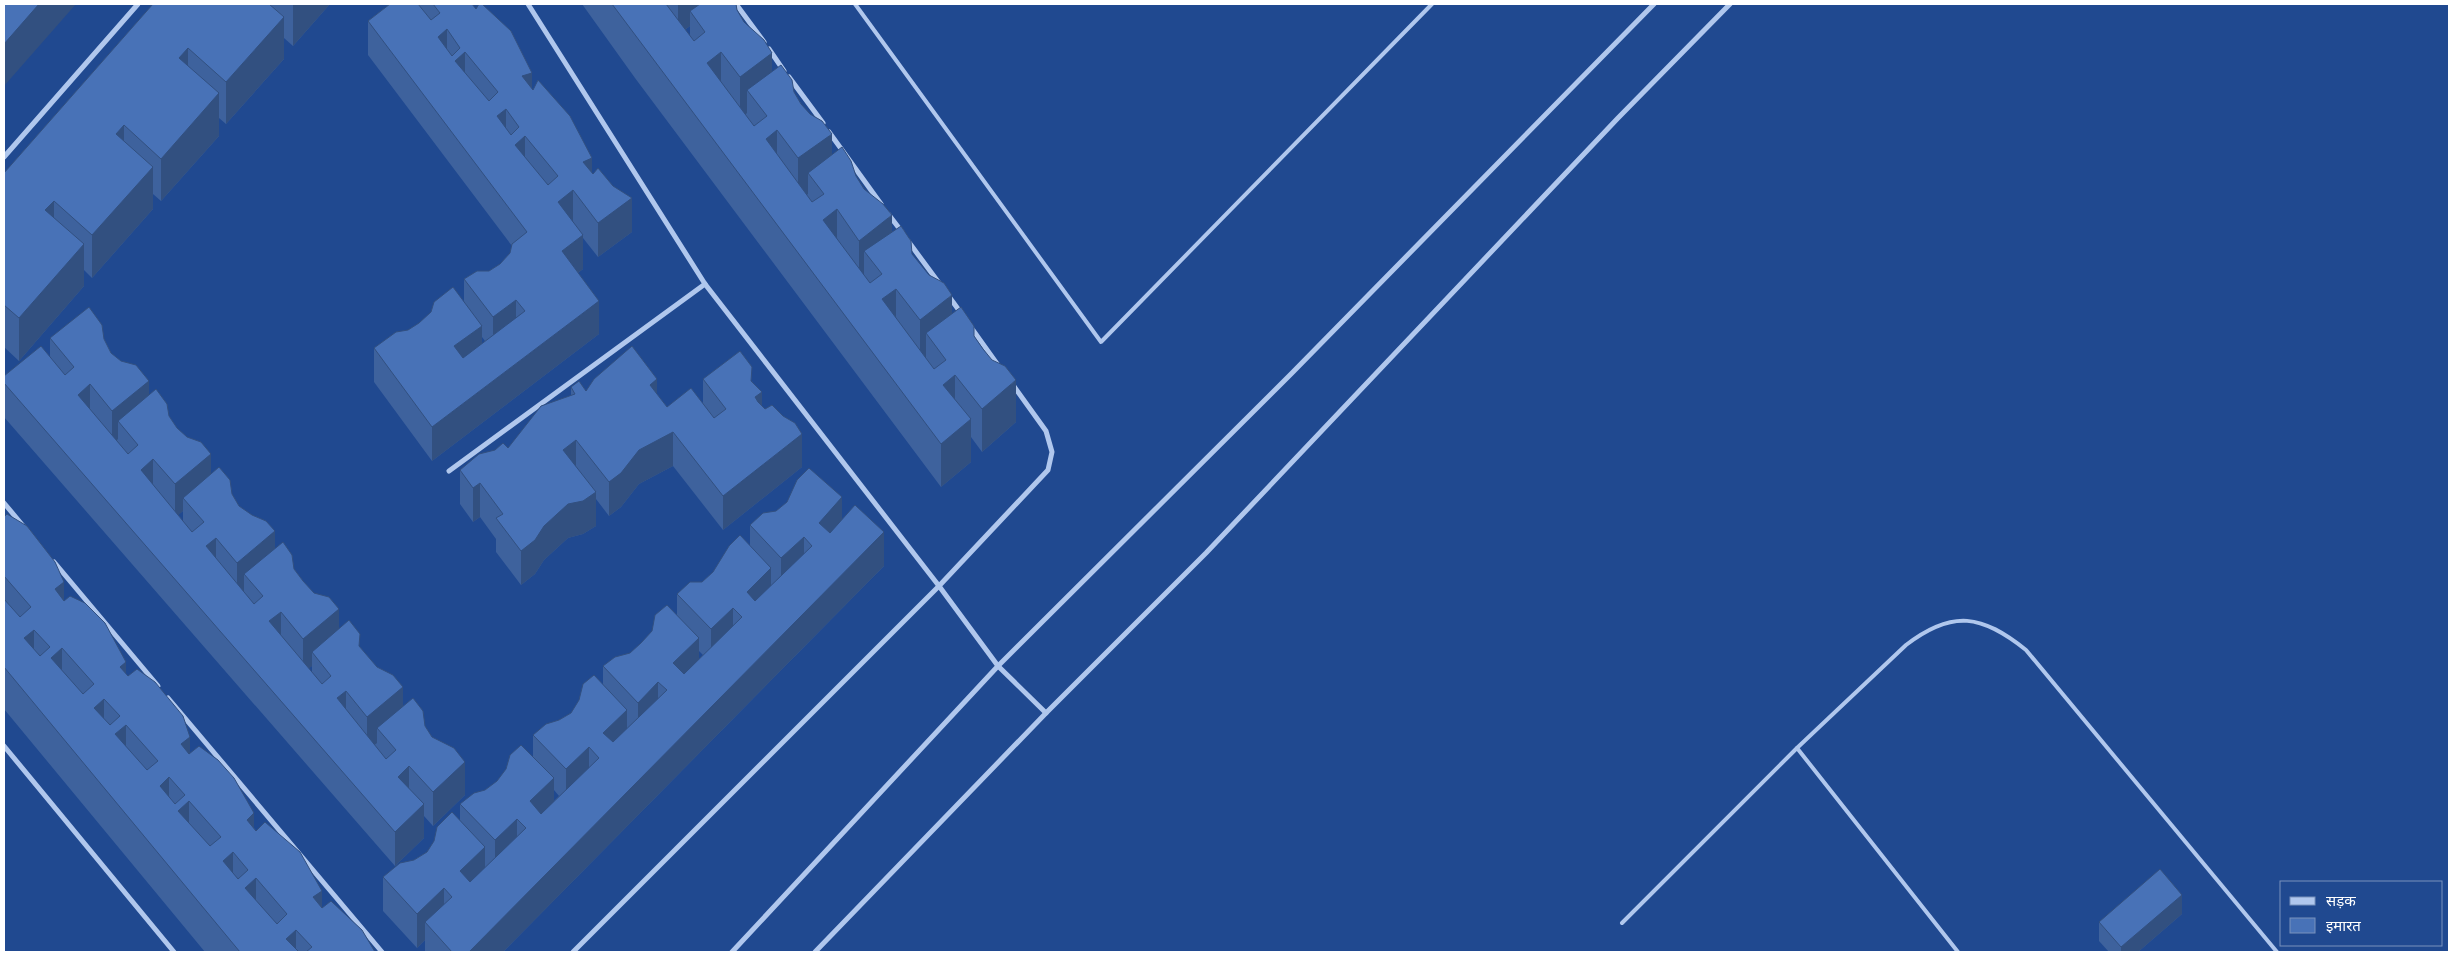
<svg xmlns="http://www.w3.org/2000/svg" width="2453" height="956" font-family="Arial,'Noto Sans Devanagari',sans-serif">
	<style>
		.lines { fill: none; stroke-linecap: round; stroke-linejoin: round }
		.lane { stroke: #b0c7ed; stroke-width: 4 }
		.street { stroke: #b0c7ed; stroke-width: 5 }
		.wall { fill: #3e629d; fill-rule: evenodd }
		.shaded-wall { fill: #325080 }
		.building { fill: #4872b7; stroke: #325080; fill-rule: evenodd }
	</style>
	<rect width="100%" height="100%" fill="#204990"/>
	<g class="lines">
		<!-- lane -->
		<g class="lane">
			<path d="M855,4L1101,342L1432,4"/>
			<path d="M1797,748L1958,952"/>
			<path d="M1622,923L1797,748L1906,645C1953,609 1982,615 2026,650L2277,952"/>
		</g>
		<!-- street -->
		<g class="street">
			<path d="M528,4L705,284L939,586L998,666L1046,713"/>
			<path d="M736,4L764,42"/>
			<path d="M769,49L784,71"/>
			<path d="M789,77L823,123"/>
			<path d="M829,132L881,204"/>
			<path d="M4,157L138,4"/>
			<path d="M889,215L902,232"/>
			<path d="M908,241L939,283"/>
			<path d="M950,298L961,313"/>
			<path d="M970,326L1000,368"/>
			<path d="M449,471L705,284"/>
			<path d="M4,503L24,527"/>
			<path d="M54,562L158,686"/>
			<path d="M168,698L382,952"/>
			<path d="M4,746L174,952"/>
			<path d="M573,952L939,586L1048,470L1052,452L1046,431L1013,385"/>
			<path d="M732,952L998,666L1292,373L1654,4"/>
			<path d="M815,952L1046,713L1206,553L1618,118L1730,4"/>
		</g>
	</g>
	<!-- wall -->
	<g class="wall">
		<path d="M153,4H330L293,46L284,38V59L226,124L219,118V136L161,201L153,194V209L92,278L84,270V286L19,361L4,347V173Z"/>
		<path d="M390,4H472L632,232L598,257L583,238V269L578,273L599,334L432,461L374,382V348L464,302V279L489,271L500,264L510,253L512,246L368,55V21ZM482,337L485,341L482,344Z"/>
		<path d="M582,4H736L737,10L772,71L794,92L832,155L856,176L892,232L912,254L952,314L974,336L1016,422L982,452L971,437V462L941,487L635,78ZM690,26V37L685,30Z"/>
		<path d="M50,338L104,339L111,353L149,395L169,416L177,428L211,474L232,494L239,506L275,549L294,569L339,629L360,647L403,706L425,726L465,795L433,826L424,816V838L395,866L4,417V376L50,357ZM183,511V521L178,515ZM312,666V672L308,668Z"/>
		<path d="M703,379L752,381L762,406L802,467L723,530L673,466L639,484L621,507L609,516L596,499V526L583,534L568,538L544,560L535,574L521,585L496,552V539L480,517L473,522L460,504V470L508,448L571,395V387L586,391L657,395L667,407L703,403Z"/>
		<path d="M4,517L64,600L126,674L190,754L322,907L375,952H205L4,709Z"/>
		<path d="M842,520L884,566L503,952H425V940L417,948L383,911V877L414,860L427,852L460,821V804L485,790L533,757V735L571,713L603,685V666L630,653L677,616V594L702,582L750,545V525ZM699,651L703,655L699,659ZM554,790L559,796L554,801Z"/>
		<path d="M2182,914L2138,952H2109L2099,941V922Z"/>
	</g>
	<!-- shaded-wall -->
	<g class="shaded-wall">
		<path d="M39,4H76L4,86V44Z"/>
		<path d="M293,4H330L293,46Z"/>
		<path d="M678,4H709L690,11V26L678,35Z"/>
		<path d="M284,17V59L226,124V82Z"/>
		<path d="M447,29V63L438,37Z"/>
		<path d="M188,48V90L179,58Z"/>
		<path d="M465,52V86L455,61Z"/>
		<path d="M721,52V95L707,63Z"/>
		<path d="M772,53V95L747,90V113L740,119V77Z"/>
		<path d="M532,73V107L522,76Z"/>
		<path d="M219,93V136L161,201V159Z"/>
		<path d="M506,109V143L497,116Z"/>
		<path d="M124,125V167L116,134Z"/>
		<path d="M777,130V172L766,139Z"/>
		<path d="M832,134V176L808,173V194L798,201V158Z"/>
		<path d="M525,136V170L515,145Z"/>
		<path d="M592,158V192L583,162Z"/>
		<path d="M153,167V209L92,278V235Z"/>
		<path d="M573,190V224L558,202Z"/>
		<path d="M632,198V232L598,257V223Z"/>
		<path d="M54,201V243L45,210Z"/>
		<path d="M837,209V252L823,220Z"/>
		<path d="M892,215V257L864,251V279L859,283V241Z"/>
		<path d="M583,235V269L562,285V251Z"/>
		<path d="M84,244V286L19,361V318Z"/>
		<path d="M896,289V331L882,299Z"/>
		<path d="M952,295V338L926,333V358L920,363V320Z"/>
		<path d="M516,300V334L493,351V317Z"/>
		<path d="M599,301V334L432,461V427Z"/>
		<path d="M482,326V359L454,380V346Z"/>
		<path d="M955,375V417L943,385Z"/>
		<path d="M657,379V413L650,385Z"/>
		<path d="M1016,380V422L982,452V409Z"/>
		<path d="M149,381V414L118,421V439L112,445V411Z"/>
		<path d="M90,384V418L78,395Z"/>
		<path d="M762,392V426L755,397Z"/>
		<path d="M971,419V462L941,487V444Z"/>
		<path d="M673,432V466L639,484L621,507L609,516V482L639,450Z"/>
		<path d="M802,434V467L723,530V496Z"/>
		<path d="M576,440V474L563,450Z"/>
		<path d="M211,454V488L183,498V511L175,518V484Z"/>
		<path d="M153,459V493L141,470Z"/>
		<path d="M480,483V517L473,522V488Z"/>
		<path d="M596,492V526L583,534L568,538L544,560L535,574L521,585V551L544,526L568,504Z"/>
		<path d="M842,497V531L819,557V523Z"/>
		<path d="M275,531V565L244,574V591L237,597V563Z"/>
		<path d="M884,532V566L503,952H469Z"/>
		<path d="M804,537V571L781,592V558Z"/>
		<path d="M216,538V572L206,546Z"/>
		<path d="M771,568V602L747,625V592Z"/>
		<path d="M64,582V624L55,589Z"/>
		<path d="M733,608V641L711,663V629Z"/>
		<path d="M339,609V643L312,652V666L303,673V639Z"/>
		<path d="M281,612V645L269,621Z"/>
		<path d="M34,630V672L24,638Z"/>
		<path d="M699,638V672L673,697V663Z"/>
		<path d="M62,648V691L51,658Z"/>
		<path d="M126,662V704L120,667Z"/>
		<path d="M658,682V716L638,737V703Z"/>
		<path d="M403,687V721L377,728V743L367,751V717Z"/>
		<path d="M346,691V724L337,698Z"/>
		<path d="M104,699V741L94,708Z"/>
		<path d="M627,710V744L603,767V733Z"/>
		<path d="M126,725V767L115,734Z"/>
		<path d="M190,737V779L181,744Z"/>
		<path d="M589,747V781L566,803V769Z"/>
		<path d="M465,762V795L433,826V792Z"/>
		<path d="M409,766V800L398,777Z"/>
		<path d="M169,777V820L160,786Z"/>
		<path d="M554,778V812L530,835V801Z"/>
		<path d="M189,801V843L178,811Z"/>
		<path d="M424,804V838L395,866V832Z"/>
		<path d="M254,813V856L247,820Z"/>
		<path d="M517,819V853L495,874V840Z"/>
		<path d="M485,847V881L460,905V871Z"/>
		<path d="M233,852V895L223,861Z"/>
		<path d="M256,878V921L245,888Z"/>
		<path d="M444,888V922H425V940L417,948V914Z"/>
		<path d="M322,891V933L313,897Z"/>
		<path d="M2182,895V914L2138,952H2121V947Z"/>
		<path d="M296,930V952L286,939Z"/>
	</g>
	<!-- building -->
	<g class="building">
		<path d="M4,4H39L4,44Z"/>
		<path d="M153,4H269L284,17L226,82L188,48L179,58L219,93L161,159L124,125L116,134L153,167L92,235L54,201L45,210L84,244L19,318L4,305V173Z"/>
		<path d="M390,4H418L431,20L440,13L433,4H472L476,9L479,4H482L511,31L532,73L522,76L533,90L538,80L570,116L592,158L583,162L593,174L598,168L613,186L632,198L598,223L573,190L558,202L583,235L562,251L599,301L432,427L374,348L396,332L408,330L419,323L431,312L434,302L453,287L482,326L454,346L463,358L525,311L516,300L493,317L464,279L477,271H489L500,264L510,253L512,244L527,232L368,21ZM447,29L460,48L452,56L438,37ZM465,52L498,92L489,101L455,61ZM506,109L519,127L511,135L497,116ZM525,136L558,176L548,185L515,145Z"/>
		<path d="M612,4H666L694,41L705,32L690,11L700,4H736L737,10L744,22L764,40L772,53L740,77L721,52L707,63L754,126L767,116L747,90L781,65L792,80L794,92L801,104L810,114L822,121L832,134L798,158L777,130L766,139L812,202L824,194L808,173L842,147L851,161L856,176L864,189L883,204L892,215L859,241L837,209L823,220L870,283L882,274L864,251L901,226L911,241L912,254L929,275L944,283L952,295L920,320L896,289L882,299L934,369L946,360L926,333L961,307L974,326V336L983,349L992,360L1005,366L1016,380L982,409L955,375L943,385L971,419L941,444Z"/>
		<path d="M89,307L102,325L104,339L111,353L121,361L136,365L149,381L112,411L90,384L78,395L128,454L138,445L118,421L156,389L167,404L169,416L177,428L187,437L201,442L211,454L175,484L153,459L141,470L192,532L204,522L183,498L219,467L230,480L232,494L239,506L252,515L266,521L275,531L237,563L216,538L206,546L254,604L263,596L244,574L283,542L292,555L294,569L303,581L314,593L329,597L339,609L303,639L281,612L269,621L322,684L331,676L312,652L349,620L360,634L359,646L377,667L393,675L403,687L367,717L346,691L337,698L386,759L396,750L377,728L413,698L423,711L425,726L432,737L454,748L465,762L433,792L409,766L398,777L424,804L395,832L4,383V376L41,346L65,375L74,367L50,338Z"/>
		<path d="M632,346L657,379L650,385L667,407L691,388L714,418L726,409L703,379L740,351L752,367L751,381L762,392L755,397L758,402L765,409L772,405L783,416L795,423L802,434L723,496L673,432L639,450L621,473L609,482L576,440L563,450L596,492L583,501L568,504L544,526L535,540L521,551L496,518L503,514L480,483L473,488L460,470L479,454L495,450L503,443L508,448L541,406L575,394L571,387L579,381L586,391L594,379Z"/>
		<path d="M809,468L842,497L819,523L830,533L855,505L884,532L469,952H452L425,922L452,897L444,888L417,914L383,877L400,863L414,860L427,852L434,841L437,827L452,812L485,847L460,871L470,882L526,828L517,819L495,840L460,804L474,793L485,790L497,781L506,769L510,755L521,745L554,778L530,801L541,814L599,758L589,747L566,769L533,735L546,724L559,720L571,713L579,700L583,684L594,675L627,710L603,733L613,742L667,690L658,682L638,703L603,666L615,657L630,653L641,643L652,631L655,615L667,605L699,638L673,663L684,674L742,617L733,608L711,629L677,594L690,582H702L713,572L729,546L740,535L771,568L747,592L755,601L812,546L804,537L781,558L750,525L763,513L776,511L787,502L797,480Z"/>
		<path d="M7,514L27,526L55,562L64,582L55,589L64,601L70,596L85,603L105,623L126,662L120,667L128,676L137,669L155,682L183,716L190,737L181,744L189,754L199,746L218,760L234,778L254,813L247,820L256,831L265,822L300,852L322,891L313,897L322,908L331,901L362,930L375,952H306L312,947L296,930L286,939L299,952H240L4,667V599L20,617L31,607L4,576V517ZM34,630L50,647L40,656L24,638ZM62,648L94,684L83,694L51,658ZM104,699L120,716L110,725L94,708ZM126,725L158,761L147,770L115,734ZM169,777L185,795L175,804L160,786ZM189,801L221,837L210,846L178,811ZM233,852L248,870L238,879L223,861ZM256,878L287,914L277,924L245,888Z"/>
		<path d="M2160,869L2182,895L2121,947L2099,922Z"/>
	</g>
	<!-- border -->
	<rect width="2453" height="956" fill="none" stroke="#ffffff" stroke-width="10"/>
	<!-- legend -->
	<rect x="2280" y="881" width="162" height="65" fill="#204990" stroke="#7992bc"/>
	<rect x="2290" y="897" width="25" height="8" fill="#b0c7ed" stroke="#7992bc"/>
	<text x="2326" y="906" font-size="15" fill="#ffffff">सड़क</text>
	<rect x="2290" y="918" width="25" height="15" fill="#4872b7" stroke="#7992bc"/>
	<text x="2326" y="931" font-size="15" fill="#ffffff">इमारत</text>
</svg>
